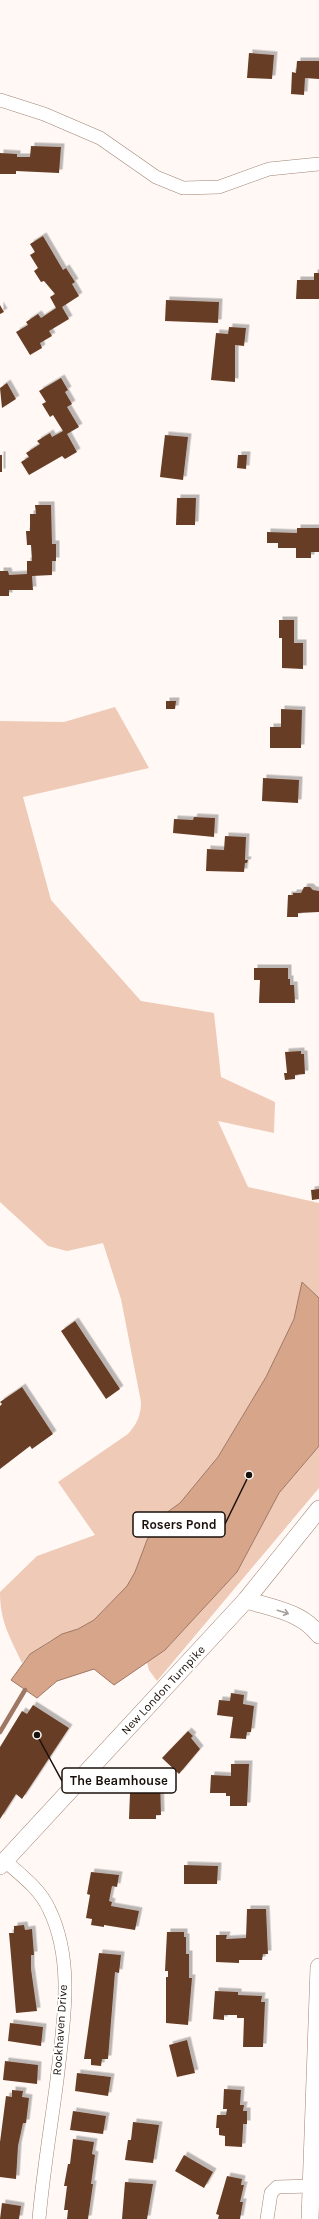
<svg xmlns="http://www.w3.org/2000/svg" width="319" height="2219" font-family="Karla,sans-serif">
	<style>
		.green { fill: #eecab7 }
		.water { fill: #d7a58a; stroke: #9e7864 }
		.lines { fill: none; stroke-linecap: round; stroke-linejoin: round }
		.stream { stroke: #9e7864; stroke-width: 4.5 }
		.building { fill: #673d25; filter: url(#shadow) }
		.minor-casing { stroke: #a08475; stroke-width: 14 }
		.tertiary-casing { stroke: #a08475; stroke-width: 18 }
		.minor { stroke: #fff; stroke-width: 13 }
		.tertiary { stroke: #fff; stroke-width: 17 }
		.oneway { stroke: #a39f9d }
		.labels { text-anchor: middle; stroke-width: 4; stroke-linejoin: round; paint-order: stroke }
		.street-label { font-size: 12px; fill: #1a100b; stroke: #fff }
		.leader { fill: none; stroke: #1a100b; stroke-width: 1.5 }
		.callout-dot { fill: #1a100b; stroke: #fff; stroke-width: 1.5 }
		.callout { fill: #fff; stroke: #1a100b; stroke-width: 1.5 }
		.callout-label { font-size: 13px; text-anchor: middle; font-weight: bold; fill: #1a100b }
	</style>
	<defs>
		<filter id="shadow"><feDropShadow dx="3.5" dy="-3.5" stdDeviation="0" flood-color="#0004"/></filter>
	</defs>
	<rect width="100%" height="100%" fill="#fff8f5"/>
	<!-- green -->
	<g class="green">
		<path d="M115,707L149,768L23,797L51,900L141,1001L214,1013L221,1077L275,1102L274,1133L218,1121L248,1187L319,1203V1298L302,1283L294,1319L266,1377L218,1457L180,1503L162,1516L147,1540L135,1572L127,1586L94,1620L78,1629L51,1640L30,1654L22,1663C10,1637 0,1622 0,1592L37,1556L95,1535L58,1482L128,1434C137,1424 141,1415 141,1402L121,1299L103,1243L67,1251L48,1246L0,1202V721L64,722Z"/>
		<path d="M319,1446V1488L157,1681L149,1670L147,1662L165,1650L237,1572L279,1493Z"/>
	</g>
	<!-- water -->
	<path class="water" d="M302,1282L319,1298V1446L279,1493L237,1572L165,1650L114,1685L94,1669L57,1681L37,1698L11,1680L30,1654L62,1634L78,1629L94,1620L127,1586L135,1572L147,1540L162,1516L180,1503L218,1457L266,1377L294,1319Z"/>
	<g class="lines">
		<!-- stream -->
		<path class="stream" d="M0,1732L25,1690"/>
	</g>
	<!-- building -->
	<g class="building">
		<path d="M249,53L274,55L272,79L247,78Z"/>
		<path d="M297,61H319V79L305,78L304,95L291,94L292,72L296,73Z"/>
		<path d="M31,146L61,147L59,173L16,171V174H0V153L17,154V157H30Z"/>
		<path d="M43,236L63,270L66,268L75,282L72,284L79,296L62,307L69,319L49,331L52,336L40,343L42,348L30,355L16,332L28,325L26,322L38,314L41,318L56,308L50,297L55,294L44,281L41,282L34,271L38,268L30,255L35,252L30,244Z"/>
		<path d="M314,273H319V299H296L297,280H314Z"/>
		<path d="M166,300L219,302L218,323L165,321Z"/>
		<path d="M0,305L4,312L0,314Z"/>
		<path d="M229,327L246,328L244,346L235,345V382L211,380L216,333L228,334Z"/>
		<path d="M61,378L68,390L65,392L72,404L67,407L79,427L67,434L77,452L65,459L62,456L29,475L21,462L29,457L26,453L40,444L37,441L50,433L52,437L63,431L53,415L50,417L42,404L46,402L39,391Z"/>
		<path d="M7,383L16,399L2,408L0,388Z"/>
		<path d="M165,435L188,437L183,480L160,477Z"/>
		<rect x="0" y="455" width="2" height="17"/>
		<path d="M238,455H247L246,469L237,468Z"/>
		<path d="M177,498H196L195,525H176Z"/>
		<path d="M35,505H51L52,544H56V561H52V575L32,576L33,590H9V596H0V571H8L9,575L27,574V561H32L31,545H27L26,531H30V514H36Z"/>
		<path d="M297,528H319V552H311V558H296V548H278V543H267V532L297,533Z"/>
		<path d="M279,620H294V643H303V669L282,668V638H279Z"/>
		<path d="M166,701H176L175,709H166Z"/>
		<path d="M281,709L302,710L301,748H270V727H281Z"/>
		<path d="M263,778L299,780L298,803L262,801Z"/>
		<path d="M194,817L215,818L214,837L173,833L174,819L193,820Z"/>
		<path d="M225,836L246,837L245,860H248L247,863H245L244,872L206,871L207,849L224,850Z"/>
		<path d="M304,887H310L313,890L319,891V912L298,913V917H287L288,895H293V893H301Z"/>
		<path d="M254,968H288V979H290V985H294L295,1003H259L260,980H254Z"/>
		<path d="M301,1051V1054H304L305,1074L295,1075V1079L285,1080L284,1073H287L285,1052Z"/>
		<path d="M319,1189V1199L312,1200L311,1190Z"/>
		<path d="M75,1321L120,1389L106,1399L61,1331Z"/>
		<path d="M22,1387L53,1434L32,1449L30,1446L0,1469V1406L2,1404L0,1402Z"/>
		<path d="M231,1693L244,1695L243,1704L254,1706L251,1732H247L246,1739L230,1738L233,1717L217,1715L219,1700L230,1701Z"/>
		<path d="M33,1705L69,1728L22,1799L16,1794L0,1819V1747L22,1711L27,1714Z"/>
		<path d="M188,1731L193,1736L191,1738L200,1749L179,1774L162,1758Z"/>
		<path d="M231,1764H249L247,1806H230V1796H226V1793H210L211,1775L231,1776Z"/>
		<path d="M142,1779L160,1780L161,1815H156V1819H129L130,1793H141Z"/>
		<path d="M184,1865L218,1866L217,1884H184Z"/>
		<path d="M91,1872L119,1875L117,1887L112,1886L109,1901L112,1902L111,1906L139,1911L135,1930L104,1925V1927L91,1925L92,1919L86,1918L90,1895L87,1894Z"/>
		<path d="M247,1909H266L268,1954H263L262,1960H239V1963L216,1962V1935H227L226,1939L246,1938Z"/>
		<path d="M24,1925L25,1930L32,1929L34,1955H31V1969L37,2011L16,2013L9,1933H14V1926Z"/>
		<path d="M167,1932H184V1937H186V1954H189V1978H192L188,2025L166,2023V1977H168V1971H165Z"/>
		<path d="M99,1953L121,1955L119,1973L115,1972L108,2059H102L101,2066L91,2065V2059H84Z"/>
		<path d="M215,1991L238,1992V1995L262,1996L261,2002H265L263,2047H243L244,2018H237V2015H224V2020L213,2019Z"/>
		<path d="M10,2023L43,2027L41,2046L8,2041Z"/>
		<path d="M187,2040L195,2073L177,2077L169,2045Z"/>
		<path d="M5,2061L38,2065L37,2084L3,2080Z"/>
		<path d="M77,2073L111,2077L108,2096L75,2091Z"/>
		<path d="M224,2089L241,2090L240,2105H244L243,2111H247V2124H243V2128L242,2147L225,2146V2136L219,2135V2128H216L217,2115H226L227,2109H223Z"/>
		<path d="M12,2090L23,2091L22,2097L29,2098L26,2123H23L18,2146L16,2179L0,2177V2142L6,2096L12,2097Z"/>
		<path d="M73,2111L106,2116L103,2134L70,2130Z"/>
		<path d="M133,2122L159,2125L153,2163L125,2160L128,2140H131Z"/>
		<path d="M73,2139L94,2142L92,2154L95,2155L91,2184H93L88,2219H67L68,2210H64L67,2186H64L68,2164H70Z"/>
		<path d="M184,2155L213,2172L204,2188L175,2171Z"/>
		<path d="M227,2176L242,2179L241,2185H244L240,2202H243L240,2219H218L219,2215L216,2214Z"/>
		<path d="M125,2182L153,2184L147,2219H122Z"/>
		<path d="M2,2203L21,2206L19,2219H0Z"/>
	</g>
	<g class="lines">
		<!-- minor casing -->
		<g class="minor-casing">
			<g id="minor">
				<path d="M0,100L44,114L100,138L156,177L183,188L219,187L269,169L319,164"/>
				<path d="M5,1861C21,1875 40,1889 49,1909C75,1962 63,2025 57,2080C51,2126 43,2173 39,2219"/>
				<path d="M267,2219L271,2193L277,2187L311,2186"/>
			</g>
		</g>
		<!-- tertiary casing -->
		<g class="tertiary-casing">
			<g id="tertiary">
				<path d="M246,1600C272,1608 302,1612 319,1635"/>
				<path d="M0,1866L246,1600L319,1509"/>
				<path d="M310,2219L319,1967"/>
			</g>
		</g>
		<!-- minor -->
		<use href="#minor" class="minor"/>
		<!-- tertiary -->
		<use href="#tertiary" class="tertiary"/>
	</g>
	<!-- one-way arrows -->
	<defs><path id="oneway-shaft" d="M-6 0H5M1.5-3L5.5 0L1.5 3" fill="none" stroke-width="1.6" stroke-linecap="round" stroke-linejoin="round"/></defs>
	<use class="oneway" href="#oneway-shaft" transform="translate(283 1612) rotate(17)"/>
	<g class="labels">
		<!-- street labels -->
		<g class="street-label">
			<text transform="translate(163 1690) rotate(-47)" y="4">New London Turnpike</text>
			<text transform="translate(60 2030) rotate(-86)" y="4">Rockhaven Drive</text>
		</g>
	</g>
	<!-- callouts -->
	<path class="leader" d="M249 1475L225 1524M37 1735L62 1781"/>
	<g class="callout-dot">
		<circle cx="249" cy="1475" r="4"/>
		<circle cx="37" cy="1735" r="4"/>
	</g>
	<g class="callout">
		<rect x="133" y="1512" width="92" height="25" rx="4"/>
		<rect x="62" y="1768" width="114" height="25" rx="4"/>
	</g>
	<g class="callout-label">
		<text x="179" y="1529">Rosers Pond</text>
		<text x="119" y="1785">The Beamhouse</text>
	</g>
</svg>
